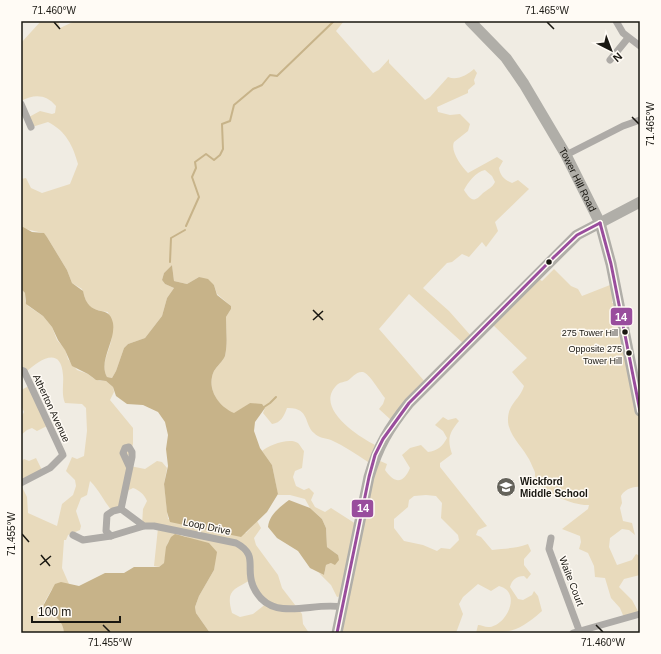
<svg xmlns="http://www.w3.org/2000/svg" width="661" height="654" font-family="Arial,sans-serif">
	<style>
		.green { fill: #e8dabc; fill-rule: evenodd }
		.water { fill: #c7b389 }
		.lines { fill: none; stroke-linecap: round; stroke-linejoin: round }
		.stream { stroke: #c7b389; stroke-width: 2 }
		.street { stroke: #aeaba7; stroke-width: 7 }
		.primary { stroke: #b0aea8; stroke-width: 11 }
		.bus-1-casing { stroke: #fffbf5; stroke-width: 6 }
		.bus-1 { stroke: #994d9d; stroke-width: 3 }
		.ticks { fill: none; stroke: #191711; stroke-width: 1.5 }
		.bus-dot { fill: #191711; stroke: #fffbf5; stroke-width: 1.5 }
		.labels { text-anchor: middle; stroke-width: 3; stroke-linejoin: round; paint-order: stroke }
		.bus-label { font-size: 9px; fill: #191711; stroke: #fffbf5; text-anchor: end }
		.street-label { font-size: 10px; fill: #191711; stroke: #fffbf5 }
		.poi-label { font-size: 10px; font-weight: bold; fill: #191711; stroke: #fffbf5; text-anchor: start }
		.line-badge { stroke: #fffbf5; stroke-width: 1.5 }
		.badge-label { font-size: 11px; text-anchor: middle; font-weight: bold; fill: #fff }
		.neatline { fill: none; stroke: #191711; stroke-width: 1.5 }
		.ticks-label { font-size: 10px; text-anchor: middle; fill: #191711 }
	</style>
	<rect width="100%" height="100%" fill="#f0ece3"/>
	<!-- green -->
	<g class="green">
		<path d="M41,21H58L60,28L75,21H344L336,31L373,73L379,70L389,59V63L425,100L430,97L448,77C457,81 467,75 474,69L477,73L474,80L475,84L468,90V93L437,107L438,112L450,115L460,114L470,124L468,131L454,142C450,151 461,166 468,173L497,157L503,161L499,168C500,176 505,180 512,183L518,180L529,189L495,222L498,231L486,247L482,242L469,257L462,254L452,262L447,263L423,288L449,311L472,337L464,344L409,294L379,329L426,383L391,420L379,409L383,404L385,398C380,392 369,373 363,372C356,371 352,378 347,381C344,382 341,382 338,384C312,407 359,437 375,445L371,457L387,464L385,470C394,483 403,485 410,468L402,455L410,448L421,445L428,452C437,451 443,446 447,438L443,431L435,425L443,417L448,420L456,418L459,421C449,433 447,439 452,454L440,463V467L487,526L478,530L476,535L481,537L492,550C505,548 515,549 528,544L531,551L524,559V565L531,574L527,579L524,576C516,576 512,580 510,587L518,599L523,600L532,595L534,591L538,596L542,611C517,633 509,633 476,633L478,625C481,625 485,627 488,627C506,627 523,592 499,586L491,591L478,584L463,597L459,604L463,614L456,633H340L341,596L337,597L331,585L319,573L324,575L326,565L331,563L338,555L327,547L326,528L322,519L310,508L305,499L290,495H278L272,465L262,451C268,445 290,437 298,443C300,445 302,449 304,451L302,468L295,471L293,477L296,486L304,490L309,488L314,493L311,500L315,507L325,512L331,508L356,524L368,462C356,454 344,446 331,440C325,438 319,438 314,433C304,425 310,407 287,408C284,416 281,423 272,424L263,413L265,408L250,403L234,414C218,406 206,388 214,371C217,366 223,361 225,356C228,343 226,330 226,317L231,309V306L217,294L214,285L199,277L187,284L174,281L172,265L164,273L162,280L165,284L174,288L167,298L162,316L145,338L128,344L124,348L116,371L112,378L107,377C99,363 112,349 112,334C113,328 109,319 108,312C87,309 88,307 82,289L72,283L67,270L47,237L43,233L21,228V179L26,178L31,188L42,193L70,184L78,164C73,146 66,131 48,122L32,127L29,117L40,111L52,114L55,113L56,106C46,94 34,94 21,101V43ZM485,170L492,176L495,182C492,188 488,189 483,193C474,203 471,201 464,190C468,182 476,172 485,170ZM426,495L436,496L442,503L441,518L458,535L459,540L450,549L441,548L437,551L423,545L404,541L394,528V519L408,507L409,500L414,496Z"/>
		<path d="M554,269L571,286L578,289L582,296L610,285L613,295L612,303H619L640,407V487C633,486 624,490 621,496L622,503L620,508L623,521L632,523L635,535L629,530L622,529L610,538L609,547L617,565L632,560L636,554L640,556V575L624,579L619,587L632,600L639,613L625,620L620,608L611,598L605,578L595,577L594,566L588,553L579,549L581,542L580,536L562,529L588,509L589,505C575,506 541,493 536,479C534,476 536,473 534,470C532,466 530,460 527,456C520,444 507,433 508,418C509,403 520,399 524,386L512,372L527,358L489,321L534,276L542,281Z"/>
		<path d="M21,289L25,293V301L28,306L43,316L52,327L57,340L65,349L68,359L77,370L88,374L93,378L100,381H106L113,387L114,392L110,400L133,428V444L127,460L130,466L145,469L157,461L162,462L167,468L164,484L168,519L246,533L257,521L261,528L254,538L256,545L278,575L282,588L302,614L303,624L309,633H210L196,613L195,607L199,596L214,570L215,558L187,537L182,535L168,542L164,563L159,567L154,566L158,528L142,525L143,509L147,501C144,494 139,490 133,488L121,494L120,508L112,511C103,500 100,491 90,481L87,495L81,498L76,511L81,526L80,530L68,535L66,540H64L62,568L69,584L52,589L44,603L43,612C55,615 63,620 64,633H21V485L27,497L28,513L57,526L62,504L73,495L76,486L75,480L66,471L72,457L77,459L84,456L87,431L86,408L82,404L65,403C61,394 64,383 63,375C61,345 39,360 26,372L21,370ZM251,580L267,603L253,614L240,617L232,613C226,591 232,590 251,580Z"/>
		<path d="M31,385L47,426L37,431L32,428L27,430L21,435V418L24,412L21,405V390Z"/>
		<path d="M36,458L43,472L21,484V462L24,459L29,461Z"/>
	</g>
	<!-- water -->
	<g class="water">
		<path d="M23,227L32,232L44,233L47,237L67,270L72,283L83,291C89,321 109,302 113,323C116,341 98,361 107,377L112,378L116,371L124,348L128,344L145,338L162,316L167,298L174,288L165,284L162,280L164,273L172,265L174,281L187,284L199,277L208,279L214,285L217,295L231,306V309L226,317C226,330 228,343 225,356C223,361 217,366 214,371C206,388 218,406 234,413L250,403L262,404L265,408L255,422L254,431L260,448L272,465L278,494L267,512L241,537L170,522L167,512L164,484L168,466L166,449L168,435L165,422L158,412L143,405L127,404L116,396L113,387L106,381L96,380L88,374L72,366L65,350L58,340L52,327L43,316L26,304L25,293L21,289V228Z"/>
		<path d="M289,500L310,508L322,519L326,528L327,547L338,555L339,560L335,565L331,563L326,565L324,575L310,568L298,551L277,538L268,527C269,515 280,507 289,500Z"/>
		<path d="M175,534L209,543L217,552L214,570L199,596L195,607L196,613L210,633H64C63,620 55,615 43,612L42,608L55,584L61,582L79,586L105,573H124L134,567H159L164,563L166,547L171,537Z"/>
	</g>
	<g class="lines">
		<!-- stream -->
		<g class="stream">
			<path d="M186,226L199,197L192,177L196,168L195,162L206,154L214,160L220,155L223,149L222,124L230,121L234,105L253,89L262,85L270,75L277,76L334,21"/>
			<path d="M170,262L171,238L185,230"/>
			<path d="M264,407L270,403L276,397"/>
		</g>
		<!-- street -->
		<g class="street">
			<path d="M616,21L623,33L640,46"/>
			<path d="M610,60L628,38"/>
			<path d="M21,104L31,127"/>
			<path d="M566,155L623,126L640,120"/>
			<path d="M21,370L24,371L63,455L50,468L21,483"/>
			<path d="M121,509L132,457V452L129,447L125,448L123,453L129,466"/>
			<path d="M144,526L121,509L113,511L107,515L106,531L111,536L144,526H154L236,543C259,555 245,568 253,586C270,625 311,601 342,607"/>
			<path d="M73,535L83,540L111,536"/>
			<path d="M551,538L549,549L579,630"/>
			<path d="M573,633L640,614"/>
		</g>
		<!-- primary -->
		<g class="primary">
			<path id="s1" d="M470,21L506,58L524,84L566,155L600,223L611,264L640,411"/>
			<path d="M337,633L369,477C378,446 389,428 409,403L577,235L640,202"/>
		</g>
		<!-- bus-1 casing -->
		<g class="bus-1-casing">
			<g id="bus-1">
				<path d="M600,223L611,264L640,411"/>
				<path d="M337,633L369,477L375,455L383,439L409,403L554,257L577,235L600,223"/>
			</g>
		</g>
		<!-- bus-1 -->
		<use href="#bus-1" class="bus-1"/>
	</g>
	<!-- ticks -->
	<path class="ticks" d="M54,22L60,29M547,22L554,29M632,117L639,124M313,310L323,320M313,320L323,311M22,534L29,542M41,555L50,566M40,565L51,556M103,625L110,632M596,625L603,632"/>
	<!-- icons -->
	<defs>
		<g id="school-disc" transform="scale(1)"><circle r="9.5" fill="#64625a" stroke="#fffbf5"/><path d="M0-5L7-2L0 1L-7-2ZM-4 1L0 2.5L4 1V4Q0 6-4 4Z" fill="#fff"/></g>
	</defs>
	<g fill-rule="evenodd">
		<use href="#school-disc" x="506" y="487"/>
	</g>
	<!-- markers -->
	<g class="bus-dot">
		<circle cx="549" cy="262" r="3.5"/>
		<circle cx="625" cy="332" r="3.5"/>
		<circle cx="629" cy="353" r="3.5"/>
	</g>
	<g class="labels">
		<!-- bus labels -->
		<g class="bus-label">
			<text x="618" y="336">275 Tower Hill</text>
			<text x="622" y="352">Opposite 275<tspan x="622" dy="12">Tower Hill</tspan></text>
		</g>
		<!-- street labels -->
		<g class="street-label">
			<text dy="4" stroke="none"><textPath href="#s1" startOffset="193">Tower Hill Road</textPath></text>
			<text transform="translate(52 408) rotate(65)" y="4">Atherton Avenue</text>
			<text transform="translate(207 526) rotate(12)" y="4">Loop Drive</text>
			<text transform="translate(572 581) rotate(69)" y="4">Waite Court</text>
		</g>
		<!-- poi labels -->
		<g class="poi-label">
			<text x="520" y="485">Wickford<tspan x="520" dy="12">Middle School</tspan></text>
		</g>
	</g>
	<g class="line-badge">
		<rect x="610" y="307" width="23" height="19" rx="4" fill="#994d9d"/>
		<rect x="351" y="499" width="23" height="19" rx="4" fill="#994d9d"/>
	</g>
	<g class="badge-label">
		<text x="621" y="321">14</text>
		<text x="363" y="512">14</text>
	</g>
	<!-- border -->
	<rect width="661" height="654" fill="none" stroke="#fffbf5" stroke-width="44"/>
	<!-- north arrow -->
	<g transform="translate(611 50) rotate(138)" stroke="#fffbf5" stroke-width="3" paint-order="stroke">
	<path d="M0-3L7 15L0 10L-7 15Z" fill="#191711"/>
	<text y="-6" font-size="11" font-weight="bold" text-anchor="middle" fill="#191711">N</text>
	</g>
	<!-- scale -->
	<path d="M32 616v6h88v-6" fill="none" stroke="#191711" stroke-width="2"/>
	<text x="38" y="616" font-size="12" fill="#191711" stroke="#fffbf5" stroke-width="3" paint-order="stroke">100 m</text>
	<rect x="22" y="22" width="617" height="610" class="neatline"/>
	<g class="ticks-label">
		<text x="54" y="14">71.460°W</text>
		<text x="547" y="14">71.465°W</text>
		<text transform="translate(650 124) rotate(-90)" y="4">71.465°W</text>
		<text transform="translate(11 534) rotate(-90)" y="4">71.455°W</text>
		<text x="110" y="646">71.455°W</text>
		<text x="603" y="646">71.460°W</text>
	</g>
</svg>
